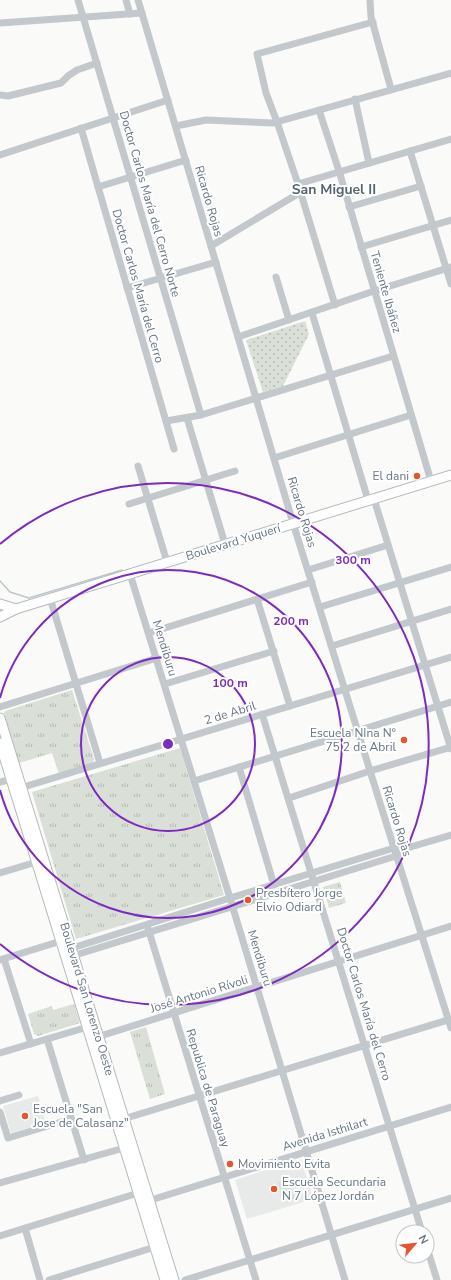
<svg xmlns="http://www.w3.org/2000/svg" width="451" height="1280" font-family="'Nunito Sans',sans-serif">
	<style>
		.built { fill: #e8e9e9 }
		.grass { fill: url(#grass-tufts) }
		.park { fill: url(#park-dots) }
		.pitch { fill: #dadfd7 }
		.lines { fill: none; stroke-linecap: round; stroke-linejoin: round }
		.stream { stroke: #bbc7cb; stroke-width: 1.5 }
		.major-casing { stroke: #b5babe; stroke-width: 11 }
		.minor { stroke: #c3c8cc; stroke-width: 7 }
		.major { stroke: #fff; stroke-width: 9 }
		.ring { fill: none; stroke: #7b2cbf; stroke-width: 2 }
		.poi-dot { fill: #e4572e; stroke: #fff; stroke-width: 1.5 }
		.labels { text-anchor: middle; stroke-width: 4; stroke-linejoin: round; paint-order: stroke }
		.street-label { font-size: 12px; fill: #657683; stroke: #fff }
		.poi-label { font-size: 12px; fill: #657683; stroke: #fff; text-anchor: start }
		.quarter-label { font-size: 14px; font-weight: bold; fill: #57646e; stroke: #fff }
		.centre { fill: #7b2cbf; stroke: #fff; stroke-width: 2 }
		.ring-label { font-size: 12px; text-anchor: middle; font-weight: bold; fill: #7b2cbf; stroke: #fff; stroke-width: 4; stroke-linejoin: round; paint-order: stroke }
	</style>
	<defs>
		<pattern id="grass-tufts" width="24" height="20" patternUnits="userSpaceOnUse"><rect width="24" height="20" fill="#dadfd7"/><path d="M3 7l-1-3M5 7V3M7 7l1-3M15 17l-1-3M17 17v-4M19 17l1-3" fill="none" stroke="#b4b9b4"/></pattern>
		<pattern id="park-dots" width="8" height="8" patternUnits="userSpaceOnUse"><rect width="8" height="8" fill="#dadfd7"/><path d="M2 2h.1M6 6h.1" fill="none" stroke="#b4b9b4" stroke-width="1.8" stroke-linecap="round"/></pattern>
	</defs>
	<rect width="100%" height="100%" fill="#fafaf8"/>
	<!-- built -->
	<g class="built">
		<path d="M38,1096L46,1123L11,1133L3,1106Z"/>
		<path d="M301,1159L313,1199L247,1219L235,1180Z"/>
	</g>
	<!-- grass -->
	<g class="grass">
		<path d="M72,690L94,759L92,765L59,774L52,753L19,763L4,713L5,711Z"/>
		<path d="M180,748L224,895L76,939L32,792Z"/>
		<path d="M340,882L346,903L329,908L323,887Z"/>
		<path d="M74,1004L80,1023L38,1036L34,1034L28,1014L52,1006L53,1010Z"/>
		<path d="M146,1027L165,1094L150,1099L130,1032Z"/>
	</g>
	<!-- park -->
	<path class="park" d="M305,321L309,334L283,386L263,392L246,340Z"/>
	<!-- pitch -->
	<path class="pitch" d="M289,1179L296,1200L284,1203L278,1182Z"/>
	<g class="lines">
		<!-- stream -->
		<path class="stream" d="M0,581L10,592L29,598L122,570"/>
		<!-- major casing -->
		<g class="major-casing">
			<g id="major">
				<path d="M0,604L16,609"/>
				<path d="M0,617L16,609L451,475"/>
				<path d="M0,718L174,1280"/>
				<path d="M0,743L165,1280"/>
			</g>
		</g>
		<!-- minor -->
		<g class="minor">
			<path d="M78,0L201,415"/>
			<path d="M126,0L130,14"/>
			<path d="M138,0L293,523L394,848L451,1028"/>
			<path d="M370,0L371,17L391,89"/>
			<path d="M0,23L142,13"/>
			<path d="M0,95L8,96L61,83L68,76L77,70L97,63"/>
			<path d="M355,99L369,163"/>
			<path d="M319,110L339,171L431,481"/>
			<path d="M176,126L206,120L273,123L451,73"/>
			<path d="M81,128L174,449"/>
			<path d="M410,151L451,284"/>
			<path d="M0,155L168,100"/>
			<path d="M298,184L451,139"/>
			<path d="M98,187L186,160"/>
			<path d="M349,207L421,186"/>
			<path d="M211,246L301,192"/>
			<path d="M361,247L451,220"/>
			<path d="M276,277L289,320"/>
			<path d="M127,288L216,262"/>
			<path d="M335,305L298,184L277,122L266,93L257,54L373,22"/>
			<path d="M312,313L368,500"/>
			<path d="M238,337L374,291L451,267"/>
			<path d="M187,418L225,544"/>
			<path d="M166,421L201,415L393,356"/>
			<path d="M274,458L411,415"/>
			<path d="M138,466L167,562"/>
			<path d="M374,499L451,749"/>
			<path d="M129,504L235,471"/>
			<path d="M308,570L388,545"/>
			<path d="M130,574L230,898L345,1280"/>
			<path d="M50,598L100,763"/>
			<path d="M257,599L290,706"/>
			<path d="M320,607L451,567"/>
			<path d="M149,633L312,582"/>
			<path d="M332,646L451,609"/>
			<path d="M165,684L274,651"/>
			<path d="M0,707L157,658"/>
			<path d="M262,714L422,1232"/>
			<path d="M239,767L274,885"/>
			<path d="M194,781L451,702"/>
			<path d="M0,782L15,778"/>
			<path d="M17,789L451,657"/>
			<path d="M289,798L370,771L451,747"/>
			<path d="M0,873L40,861"/>
			<path d="M147,925L256,1280"/>
			<path d="M66,950L230,898L394,848H399"/>
			<path d="M69,957L396,856L407,848L451,835"/>
			<path d="M4,959L31,1044"/>
			<path d="M0,960L61,941"/>
			<path d="M94,1038L451,926"/>
			<path d="M47,1039L84,1160"/>
			<path d="M0,1053L91,1026"/>
			<path d="M0,1101L19,1095"/>
			<path d="M0,1112L8,1138L71,1119"/>
			<path d="M120,1120L451,1019"/>
			<path d="M0,1183L124,1148"/>
			<path d="M25,1228L40,1280"/>
			<path d="M0,1236L135,1194L149,1199H154L451,1107"/>
			<path d="M427,1248L437,1280"/>
			<path d="M49,1280L155,1247"/>
			<path d="M185,1280L451,1198"/>
		</g>
		<!-- major -->
		<use href="#major" class="major"/>
	</g>
	<!-- distance rings -->
	<g class="ring">
		<circle cx="168" cy="744" r="87"/>
		<path d="M0 698A174 174 0 1 1 0 790"/>
		<path d="M0 544A261 261 0 1 1 0 944"/>
	</g>
	<!-- markers -->
	<g class="poi-dot">
		<circle cx="417" cy="476" r="4"/>
		<circle cx="404" cy="740" r="4"/>
		<circle cx="248" cy="900" r="4"/>
		<circle cx="25" cy="1116" r="4"/>
		<circle cx="230" cy="1164" r="4"/>
		<circle cx="274" cy="1189" r="4"/>
	</g>
	<g class="labels">
		<!-- street labels -->
		<g class="street-label">
			<text transform="translate(209 201) rotate(74)" y="4">Ricardo Rojas</text>
			<text transform="translate(150 204) rotate(74)" y="4">Doctor Carlos María del Cerro Norte</text>
			<text transform="translate(138 286) rotate(74)" y="4">Doctor Carlos María del Cerro</text>
			<text transform="translate(386 292) rotate(74)" y="4">Teniente Ibáñez</text>
			<text transform="translate(302 512) rotate(73)" y="4">Ricardo Rojas</text>
			<text transform="translate(233 542) rotate(-17)" y="4">Boulevard Yuquerí</text>
			<text transform="translate(165 648) rotate(73)" y="4">Mendiburu</text>
			<text transform="translate(230 713) rotate(-17)" y="4">2 de Abril</text>
			<text transform="translate(397 821) rotate(73)" y="4">Ricardo Rojas</text>
			<text transform="translate(260 958) rotate(73)" y="4">Mendiburu</text>
			<text transform="translate(199 994) rotate(-17)" y="4">José Antonio Rívoli</text>
			<text transform="translate(87 999) rotate(73)" y="4">Boulevard San Lorenzo Oeste</text>
			<text transform="translate(364 1004) rotate(73)" y="4">Doctor Carlos María del Cerro</text>
			<text transform="translate(208 1088) rotate(73)" y="4">Republica de Paraguay</text>
			<text transform="translate(325 1134) rotate(-17)" y="4">Avenida Isthilart</text>
		</g>
		<!-- poi labels -->
		<g class="poi-label">
			<text x="409" y="480" text-anchor="end">El dani</text>
			<text x="396" y="737" text-anchor="end">Escuela NIna N°<tspan x="396" dy="14">75 2 de Abril</tspan></text>
			<text x="256" y="897">Presbítero Jorge<tspan x="256" dy="14">Elvio Odiard</tspan></text>
			<text x="33" y="1113">Escuela "San<tspan x="33" dy="14">Jose de Calasanz"</tspan></text>
			<text x="238" y="1168">Movimiento Evita</text>
			<text x="282" y="1186">Escuela Secundaria<tspan x="282" dy="14">N 7 López Jordán</tspan></text>
		</g>
		<!-- quarter labels -->
		<g class="quarter-label">
			<text x="334" y="194">San Miguel II</text>
		</g>
	</g>
	<circle cx="168" cy="744" r="6" class="centre"/>
	<g class="ring-label">
		<text x="353" y="564">300 m</text>
		<text x="291" y="625">200 m</text>
		<text x="230" y="687">100 m</text>
	</g>
	<!-- north arrow -->
	<g transform="translate(415 1244) rotate(62)"><circle r="19" fill="#ffffff" stroke="#c1c8cd"/>
	<path d="M0-3L7 15L0 10L-7 15Z" fill="#e4572e"/>
	<text y="-6" font-size="11" font-weight="bold" text-anchor="middle" fill="#657683">N</text>
	</g>
</svg>
